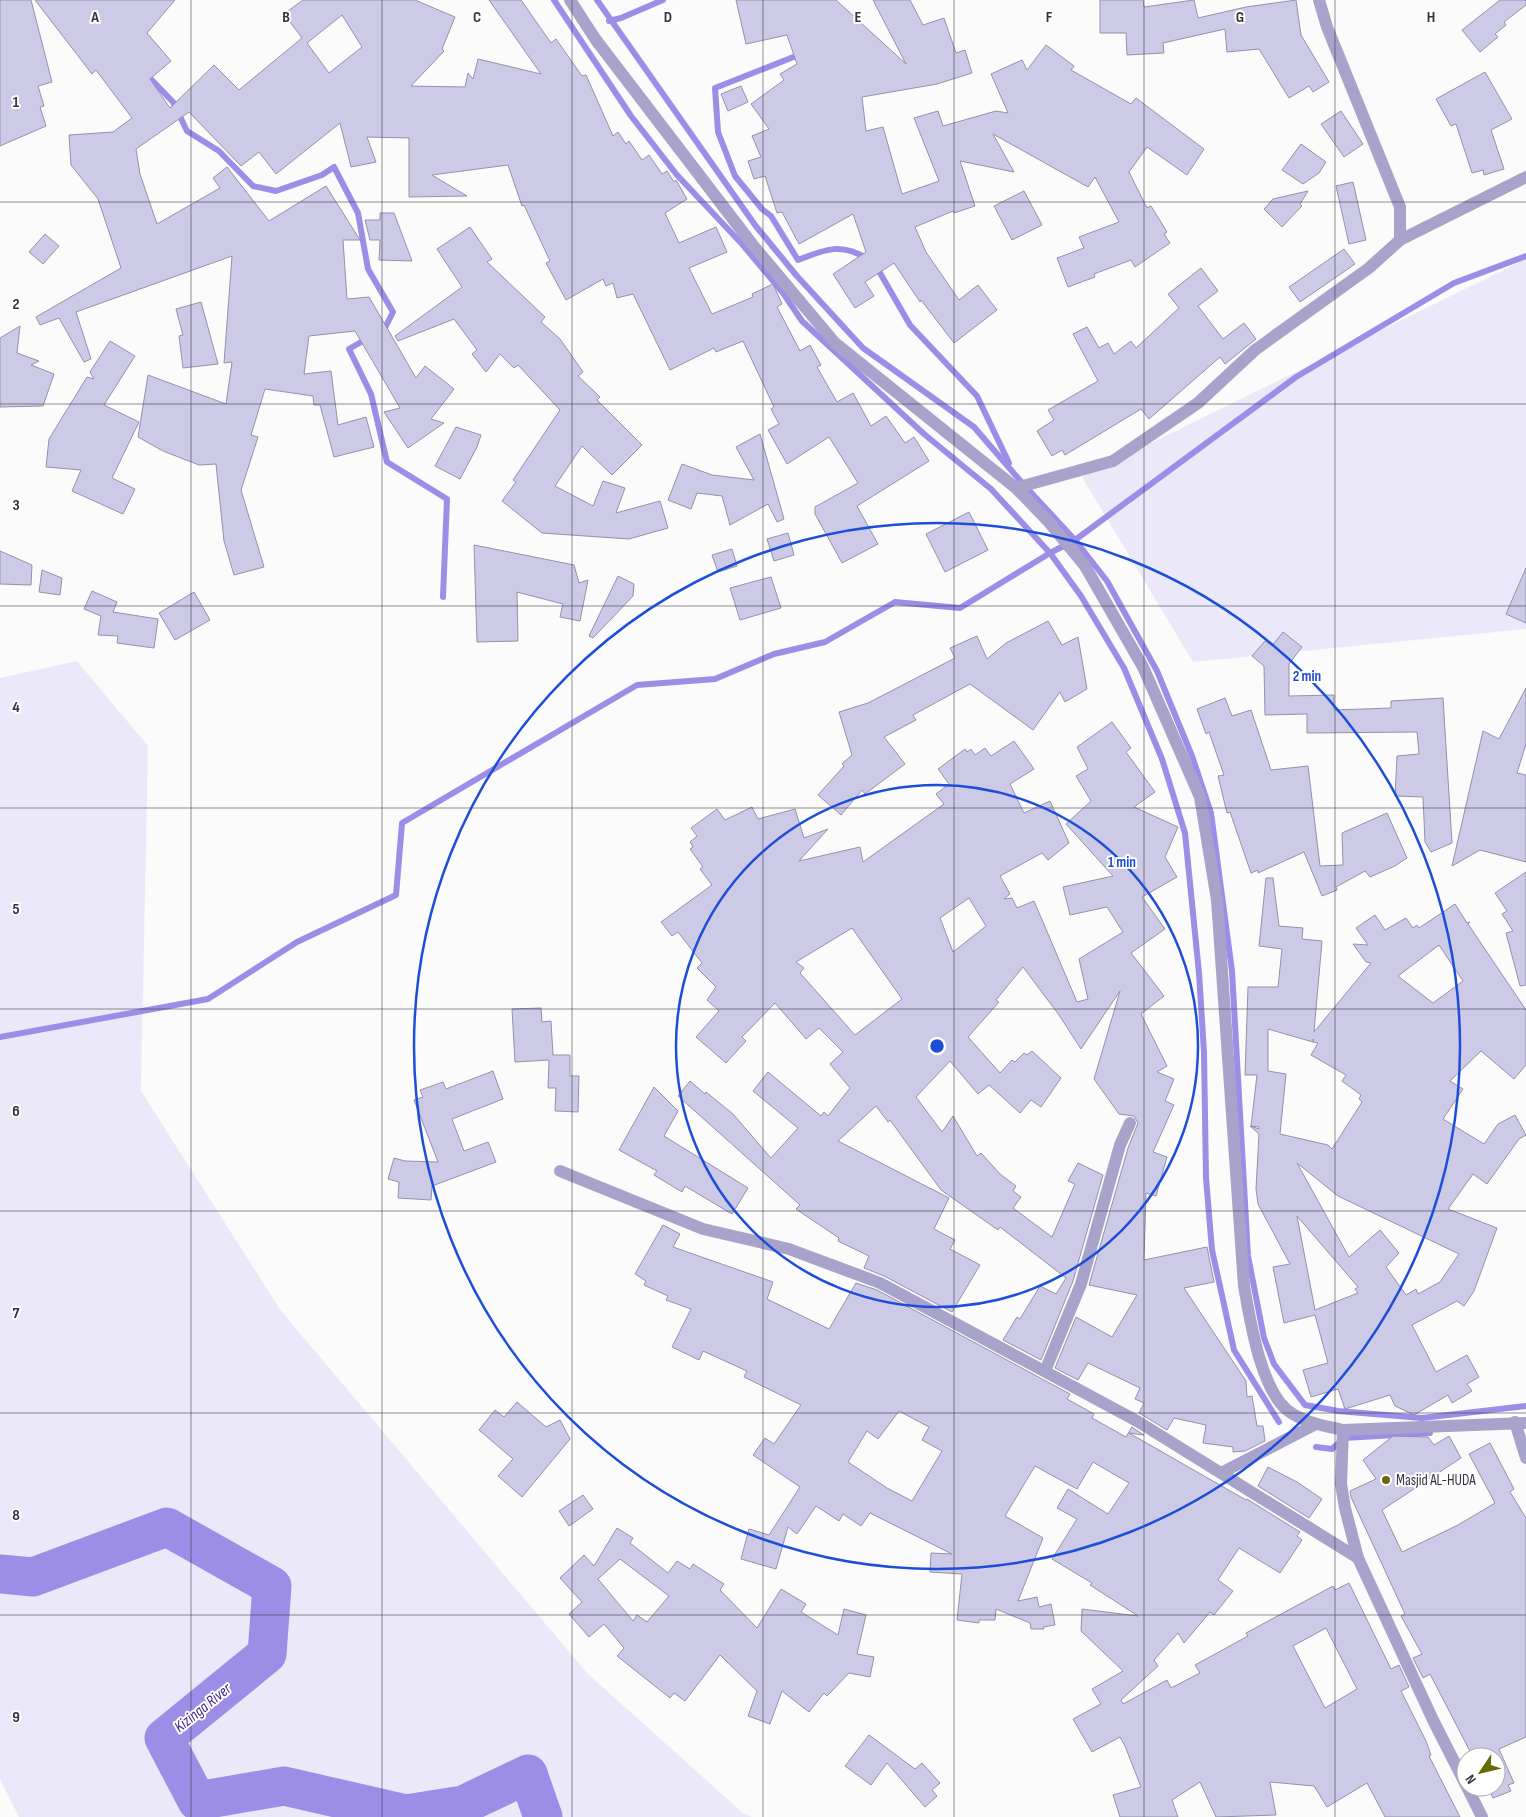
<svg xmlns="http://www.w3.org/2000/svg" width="1526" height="1817" font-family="'Sofia Sans Condensed',sans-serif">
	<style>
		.green { fill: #ebe9f9 }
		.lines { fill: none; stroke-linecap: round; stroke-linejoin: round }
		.stream { stroke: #9c8ee7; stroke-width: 6 }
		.river { stroke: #9c8ee7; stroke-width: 39 }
		.building { fill: #cccae7; stroke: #9391ac; fill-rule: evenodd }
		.minor { stroke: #a7a3cb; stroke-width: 12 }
		.grid { fill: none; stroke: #35333f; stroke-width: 1; stroke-opacity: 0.55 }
		.ring { fill: none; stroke: #1d4ed8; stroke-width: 2.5 }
		.poi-dot { fill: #686804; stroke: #fff; stroke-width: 2 }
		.labels { text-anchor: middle; stroke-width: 4; stroke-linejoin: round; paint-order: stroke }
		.poi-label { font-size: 15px; fill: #35333f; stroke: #fff; text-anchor: start }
		.water-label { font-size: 16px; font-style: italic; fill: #42248b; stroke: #fff }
		.grid-label { font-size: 16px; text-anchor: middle; font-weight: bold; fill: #35333f; stroke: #fff; stroke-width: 4; stroke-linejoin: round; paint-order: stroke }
		.centre { fill: #1d4ed8; stroke: #fff; stroke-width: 2.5 }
		.ring-label { font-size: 15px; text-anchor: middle; font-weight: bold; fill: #1d4ed8; stroke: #fff; stroke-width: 4; stroke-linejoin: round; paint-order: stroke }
	</style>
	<rect width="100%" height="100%" fill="#fbfbfb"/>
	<!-- green -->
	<g class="green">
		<path d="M1526,259V629L1193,662L1082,477Z"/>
		<path d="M77,661L148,746L141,1091L281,1311L588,1674L743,1813L752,1817H19L0,1779V678Z"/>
	</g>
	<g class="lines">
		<!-- stream -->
		<g class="stream">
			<path d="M554,0L631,116L677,175L742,244L783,293L802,321L924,434L991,489L1050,553L1081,596L1124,668L1162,759L1185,833L1199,973L1204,1052L1206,1178L1212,1250L1234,1350L1279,1422"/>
			<path d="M597,0L755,225L796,275L863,348L974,427L1024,485L1075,540L1107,581L1157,671L1192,756L1211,813L1232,971L1248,1256L1264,1338L1274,1364L1305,1405L1338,1411L1422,1418L1526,1406"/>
			<path d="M609,21L621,18L663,0"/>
			<path d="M801,54L715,88L718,132L735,176L762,209L771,216L798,260C825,249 843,242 869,260"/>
			<path d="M146,74L173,102L187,131L219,151L253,186L276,191L322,175L334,167L358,213L368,269L393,312L386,326L379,331"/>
			<path d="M876,266L910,325L977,396L1009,463"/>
			<path d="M368,338L349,349L371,394L387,462L447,499L443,597"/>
			<path d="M0,1037L208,999L297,942L396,895L402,823L637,685L715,679L774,654L825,642L895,602L960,608L1050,553L1075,540L1296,377L1454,283L1526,256"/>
			<path d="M1316,1447L1332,1449L1344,1438L1430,1433"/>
		</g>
		<!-- river -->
		<path class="river" d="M0,1574L33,1577L167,1527L272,1586L267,1654L164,1738L197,1801L284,1786L406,1814L463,1805L528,1774L543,1817"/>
	</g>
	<!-- building -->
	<g class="building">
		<path d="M0,0H31L52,82L38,86L44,106L40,107L46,126L0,146Z"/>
		<path d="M35,0H175L147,33L171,61L150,79L170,108L214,65L239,90L302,38L284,14L303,0H415L455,17L442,49L444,51L411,86L465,87L468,73L473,79L478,59L541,74L489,0H521L551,43L556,39L582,76L586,75L613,136L618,132L626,144L629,141L642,160L649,155L662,174L667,171L674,182L676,180L687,199L665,213L679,243L716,227L727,252L689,268L712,314L753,297L752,294L773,284L782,304L777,307L800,351L810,345L821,365L817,367L837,402L853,393L871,426L886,416L905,443L914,437L929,461L857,506L878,544L842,563L815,514V507L858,483L829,437L787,464L768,430L779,424L771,409L774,407L743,341L716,352L714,348L670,370L633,294L617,298L613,283L606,286L603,279L566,300L546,263L550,261L524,205L522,206L508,165L432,175L467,196L409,197V138L367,137L376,162L351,167L340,123L276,174L259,152L241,166L189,112L136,149L140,174L157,224L220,188L213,178L227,167L269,221L326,186L360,240H343L347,299L369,297L416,378L425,366L454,389L431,419L444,423L408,448L384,412L400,408L355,331L309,336L304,374L331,371L338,425L366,417L374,447L334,457L320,405H314L313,396L265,389L251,435L258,437L241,490L264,567L234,575L224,541L216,464L199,465L163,451L138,437L148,375L226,404L232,362L224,363L232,256L76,312L91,359L84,362L59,318L40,325L36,317L121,268L98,199L71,165L69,135L113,132L132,118L96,70L92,74ZM342,15L362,47L329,73L307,43Z"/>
		<path d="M736,0H836L906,64L873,0H910L923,25L944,18L956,53L965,50L972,73L937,84L862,97L866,131L883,127L902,194L939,181L914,118L938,111L943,126L996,111L1008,113L991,74L1022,60L1027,70L1046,45L1074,66L1071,70L1131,104L1136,98L1204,149L1187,175L1147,147L1129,172L1147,208L1151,206L1167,232L1164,234L1170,243L1135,267L1131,260L1094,274L1095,277L1068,287L1057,258L1084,248L1079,237L1119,222L1095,177L1088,187L993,134L1014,172L960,161L975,206L954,213L953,211L915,227L926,252L959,300L978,285L997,310L954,343L921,300L920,302L894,263L865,282L874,296L855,308L833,274L866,252L853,214L799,244L782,212L777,213L765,176L754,179L748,161L761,157L752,136L769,129L751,104L784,80L780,74L797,64L787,35L746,44Z"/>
		<path d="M1100,0H1143L1144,7L1194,0L1198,18L1246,7L1296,0L1301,35L1329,82L1313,92L1309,86L1289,98L1259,49L1227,52L1225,29L1163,43L1164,53L1127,55L1126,33H1100Z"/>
		<path d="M1500,0H1526V5L1504,22L1506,25L1495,34L1498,37L1480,52L1462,30Z"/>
		<path d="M1485,72L1512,119L1491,130L1504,169L1484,175L1483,170L1472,173L1456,124L1451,126L1436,99Z"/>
		<path d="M741,86L748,102L728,111L721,94Z"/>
		<path d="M1341,111L1363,144L1344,157L1321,124Z"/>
		<path d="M1301,144L1326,162L1319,173L1303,184L1282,170Z"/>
		<path d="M1353,182L1366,240L1349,244L1336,186Z"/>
		<path d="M1024,191L1042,225L1012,240L994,206Z"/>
		<path d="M1308,191L1300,204L1302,206L1282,227L1264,209L1273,199Z"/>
		<path d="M380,213H394L412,261L379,260L380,240H370L365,220H380Z"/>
		<path d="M470,227L492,259L487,262L545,317L541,322L560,339L583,372L578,376L600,397L597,400L642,445L612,475L582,446L555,486L593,506L603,481L625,488L616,513L660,501L668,528L629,539L542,533L502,501L516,482L513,480L560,410L518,365L514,368L500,354L486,372L472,354L477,350L454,319L398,341L395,336L462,287L437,249Z"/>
		<path d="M45,234L59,246L43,264L29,252Z"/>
		<path d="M1344,249L1355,264L1300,302L1289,287Z"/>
		<path d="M1201,268L1218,291L1198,306L1223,339L1244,323L1256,339L1225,364L1220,357L1149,419L1141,409L1065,455L1062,450L1052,456L1037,431L1054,420L1048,410L1098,381L1073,334L1087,327L1099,348L1108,343L1114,354L1131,341L1136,348L1179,308L1168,294Z"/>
		<path d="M201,302L218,364L183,368L179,336L183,335L176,309Z"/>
		<path d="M20,326L17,353L39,361L31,365L54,374L43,406L0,407V338Z"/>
		<path d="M110,341L135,356L104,405L139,422L112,478L135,489L123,514L72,491L81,470L46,467L49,439L87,377L94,379L90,372Z"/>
		<path d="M456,427L481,435L477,447L460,479L435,466Z"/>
		<path d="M760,434L784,519L777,522L768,504L730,525L722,496L697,493L691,509L668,500L682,464L712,475L754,480L736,447Z"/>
		<path d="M969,512L988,550L945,572L926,534Z"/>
		<path d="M788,533L794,555L774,561L767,539Z"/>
		<path d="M474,545L574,565L579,583L588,580L580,621L560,617L563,604L517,592L518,641L477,642Z"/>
		<path d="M732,549L737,566L718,572L712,555Z"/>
		<path d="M0,551L32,565L31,585L0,584Z"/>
		<path d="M1526,568V623L1506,614Z"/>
		<path d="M42,570L62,578L60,595L39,592Z"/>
		<path d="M618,576L634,584L633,596L593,638L589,636Z"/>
		<path d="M771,577L781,608L740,620L730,588Z"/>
		<path d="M92,591L117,602L113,612L158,619L154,648L117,643L118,636L98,635L101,616L84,609Z"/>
		<path d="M194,592L210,620L175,640L159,613Z"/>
		<path d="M1048,621L1062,645L1078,637L1087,689L1065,702L1060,692L1033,730L970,684L913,715L916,720L884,737L905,764L865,794L862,790L841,815L818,795L844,766L842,764L852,755L839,712L868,703L955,658L950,648L977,636L987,659L1006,643Z"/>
		<path d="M1283,632L1302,647L1289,664V696L1334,695V710L1391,708V701L1443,698L1452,843L1431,852L1425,842L1423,797L1395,796L1397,756L1419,754L1417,732L1307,733V714L1265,715L1264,666L1252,656L1265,641L1272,646Z"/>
		<path d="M1526,688V744L1517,773L1526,775V862L1480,850L1452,866L1483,731L1499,739Z"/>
		<path d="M1225,698L1232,716L1251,710L1271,770L1308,766L1320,866L1343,865L1342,833L1387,813L1407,858L1395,866L1370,877L1365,871L1336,887L1337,890L1322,896L1304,852L1258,873V870L1251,873L1230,812L1227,813L1218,776L1224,775L1209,732L1206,734L1197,709Z"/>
		<path d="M1112,722L1131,748L1126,752L1155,792L1134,807L1178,827L1165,857L1177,877L1142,897L1165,929L1131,953L1164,996L1141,1014L1167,1066L1157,1072L1174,1079L1165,1101L1174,1105L1153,1152L1167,1157L1156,1196L1146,1193L1144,1260L1207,1247L1214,1282L1184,1288L1246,1381L1247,1397L1252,1396L1257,1426H1263L1265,1441L1245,1451L1233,1452V1447L1203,1443L1206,1425L1174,1418L1167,1430L1139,1413L1144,1403L1135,1399L1140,1388L1088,1363L1078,1380L1055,1368L1076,1317L1112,1337L1137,1295L1089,1285L1128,1148L1138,1123L1134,1116L1119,1114L1094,1079L1120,991L1081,1049L1059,1015L1023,967L996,1000L999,1002L968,1037L1000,1073L1012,1060L1015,1062L1024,1053L1027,1055L1032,1051L1061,1078L1041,1107L1031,1100L1020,1113L989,1085L978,1094L950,1061L916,1097L942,1132L953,1116L977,1156L981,1153L1000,1174L1016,1186L1013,1191L1021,1197L1013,1208L1052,1237L1075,1184L1068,1181L1078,1163L1103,1175L1073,1281L1041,1360L1003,1340L1017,1317L1020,1319L1040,1286L1056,1294L1066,1278L1000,1227L998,1230L941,1190L890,1120L888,1122L876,1106L838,1141L949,1198L934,1229L955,1240L950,1249L980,1265L952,1312L884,1276L864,1268L869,1256L838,1241L839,1238L796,1209L800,1205L678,1096L690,1081L705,1094L706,1092L733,1114L771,1158L798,1128L753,1091L768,1072L821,1116L824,1112L828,1116L850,1088L830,1064L843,1052L819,1028L806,1039L775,1003L742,1037L746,1041L726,1063L696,1037L719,1011L707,1000L716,987L697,968L702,963L678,932L672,936L661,922L712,885L700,869L703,867L690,849L693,847L690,842L697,836L691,828L717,809L725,820L752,807L758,819L795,809L804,838L828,829L799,861L860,847L863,862L944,804L936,794L949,784L938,769L965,749L967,752L971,749L975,755L985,748L991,756L1014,741L1034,769L1010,784L1024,813L1050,801L1069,843L1048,860L1042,853L1000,876L1010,894L1004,899L1012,898L1017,908L1034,901L1077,1002L1088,999L1079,959L1123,932L1107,907L1070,915L1063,887L1113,876L1066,824L1091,801L1076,776L1088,769L1077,747ZM969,898L986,926L953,952L940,918ZM852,928L902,999L855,1035L800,973L804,968L796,962Z"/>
		<path d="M1526,872V985L1520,986L1506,933L1513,931L1502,914L1507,911L1495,893Z"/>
		<path d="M1266,878H1273L1279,926L1303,928L1302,939L1322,941L1314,1032L1371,963L1366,962L1353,944L1368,945L1356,928L1375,915L1385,930L1406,918L1413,928L1417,925L1419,928L1455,904L1467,923L1470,922L1468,924L1526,1010V1065L1514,1079L1481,1051L1450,1081L1463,1089L1443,1119L1484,1144L1498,1124L1515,1115L1526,1135L1519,1139L1487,1184L1473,1174L1448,1209L1497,1228L1474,1291L1464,1306L1457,1301L1412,1325L1436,1372L1467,1355L1479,1377L1467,1384L1472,1391L1452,1403L1448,1395L1414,1415L1395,1406L1390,1395L1345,1409L1338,1389L1311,1397L1303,1370L1328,1363L1315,1315L1284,1323L1273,1267L1290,1264L1258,1204L1256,1189L1259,1134L1250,1126L1259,1129V1127L1251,1126L1257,1075H1245L1248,987H1278L1282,949L1259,946ZM1439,945L1463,981L1433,1003L1398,976ZM1268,1029L1313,1042V1039V1042L1318,1043L1311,1055L1346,1075L1342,1081L1361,1095L1359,1099L1362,1102L1332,1149L1328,1145L1280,1134L1286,1074L1268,1071ZM1297,1163L1338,1196L1459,1254L1440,1282L1418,1294L1416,1289L1406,1295L1386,1267L1399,1253L1380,1230L1349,1257ZM1297,1216L1358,1287L1355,1289L1358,1293L1315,1310Z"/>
		<path d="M541,1008L542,1022L551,1021L553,1055H570V1076H579L578,1112L555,1111L556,1088H548L549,1060L515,1062L512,1009Z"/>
		<path d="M493,1071L503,1099L452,1119L464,1151L488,1142L496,1162L432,1186L431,1200L398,1198L399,1182L388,1179L394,1158L405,1161L438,1162L414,1100L423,1097L420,1090L443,1082L446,1089Z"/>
		<path d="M654,1087L678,1111L664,1136L748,1188L732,1214L685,1186L682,1192L654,1175L657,1171L619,1150Z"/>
		<path d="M663,1225L680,1234L673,1247L773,1282L767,1299L829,1329L856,1283L877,1290L1070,1394L1067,1399L1094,1414L1092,1418L1126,1437L1132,1427L1133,1428L1144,1435L1129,1433L1246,1500L1247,1499L1300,1532L1297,1536L1302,1540L1280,1573L1239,1548L1218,1580L1233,1591L1214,1615L1210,1612L1184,1643L1178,1633L1154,1660L1158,1666L1121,1700L1123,1704L1167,1680L1171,1688L1200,1673L1195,1665L1248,1636L1246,1633L1333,1586L1335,1590L1349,1583L1391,1669L1399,1665L1409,1687L1401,1691L1426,1741L1431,1755L1429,1756L1460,1817H1385L1367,1783L1327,1807L1314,1786L1270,1782L1276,1815L1216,1817L1200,1782L1172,1800L1178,1817H1120L1113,1795L1141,1787L1125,1746L1120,1737L1092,1752L1073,1719L1101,1704L1092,1689L1123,1671L1081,1631L1082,1609L1138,1616L1090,1585L1092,1583L1052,1559L1077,1519L1057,1508L1068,1489L1108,1514L1129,1483L1093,1462L1077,1489L1035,1466L1005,1516L1043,1538L1018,1601L1037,1597L1039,1607L1051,1604L1055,1625L1043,1627L1044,1629H1031L1030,1623L996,1609L995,1620H979V1623L957,1620L962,1574L930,1572L931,1553L952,1554L870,1513L861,1526L843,1514L839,1521L816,1506L797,1534L788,1527L776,1569L741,1559L749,1529L769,1535L800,1487L753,1455L765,1438L774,1444L801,1405L744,1377L747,1371L703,1351L699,1360L672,1347L691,1309L666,1300L668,1296L644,1285L646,1281L635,1274ZM899,1411L929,1427L922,1440L942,1451L912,1501L887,1488L848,1462L867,1431L878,1439ZM1326,1628L1357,1689L1325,1708L1293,1646Z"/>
		<path d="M517,1402L546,1427L560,1420L570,1439L522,1497L498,1476L513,1459L479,1430L495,1410L504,1417Z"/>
		<path d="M1393,1436L1428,1437L1434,1445L1449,1436L1461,1458L1382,1510L1402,1552L1458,1525L1495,1503L1469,1454L1490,1443L1514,1489L1510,1492L1526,1518V1737L1499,1749L1514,1783L1508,1785L1511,1791L1493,1798L1488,1787H1496V1757H1473L1430,1674L1423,1678L1413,1658L1422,1654L1401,1616L1405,1614L1351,1497L1350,1491L1376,1479L1363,1460Z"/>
		<path d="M1268,1467L1297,1482L1322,1499L1309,1518L1258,1486Z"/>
		<path d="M583,1495L593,1509L569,1526L559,1511Z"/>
		<path d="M617,1528L633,1538L630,1543L668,1573L677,1561L690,1569L693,1564L724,1584L720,1590L757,1628L781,1589L806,1604L801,1612L838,1635L844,1609L866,1615L857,1654L874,1657L870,1677L849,1673L827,1696L824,1693L809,1712L782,1691L770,1724L748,1716L757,1691L720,1655L685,1701L674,1693L670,1698L617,1656L624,1648L604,1624L589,1637L569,1614L582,1602L560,1578L584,1555L594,1566ZM620,1559L669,1596L647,1622L637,1615L633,1621L598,1579Z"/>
		<path d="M869,1735L915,1769L922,1763L940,1783L932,1790L937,1796L925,1807L887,1763L871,1785L845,1766Z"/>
	</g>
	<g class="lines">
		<!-- minor -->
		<g class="minor">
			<path d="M570,0L596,40L752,244L835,343L1016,488L1048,521L1085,566L1143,667L1200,797L1217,900L1244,1286C1250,1319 1260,1386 1286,1409C1301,1422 1325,1426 1343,1430L1526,1423"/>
			<path d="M1400,240L1526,177"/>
			<path d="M1016,488L1113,461L1198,403L1255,350L1369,268L1400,240V207L1327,27L1319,0"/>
			<path d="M560,1171L703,1229L789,1249L880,1283L1137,1421L1358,1558"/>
			<path d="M1045,1371L1081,1284L1120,1145L1130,1123"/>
			<path d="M1515,1422L1526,1458"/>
			<path d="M1343,1430L1341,1484L1345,1508L1358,1558L1433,1720L1466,1785"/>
			<path d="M1221,1473L1316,1424"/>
			<path d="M1467,1787L1482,1817"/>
		</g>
	</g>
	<!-- grid -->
	<path class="grid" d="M191,0V1817M382,0V1817M572,0V1817M763,0V1817M954,0V1817M1144,0V1817M1335,0V1817M0,202H1526M0,404H1526M0,606H1526M0,808H1526M0,1009H1526M0,1211H1526M0,1413H1526M0,1615H1526"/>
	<!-- distance rings -->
	<g class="ring">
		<circle cx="937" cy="1046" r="261"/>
		<circle cx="937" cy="1046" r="523"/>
	</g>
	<!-- markers -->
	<circle class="poi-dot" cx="1386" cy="1480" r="5"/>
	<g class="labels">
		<!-- poi labels -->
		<g class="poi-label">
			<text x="1396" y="1485">Masjid AL-HUDA</text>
		</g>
		<!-- water labels -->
		<g class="water-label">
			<text transform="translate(202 1707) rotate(-39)" y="6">Kizinga River</text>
		</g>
	</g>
	<g class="grid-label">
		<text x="95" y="22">A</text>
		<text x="286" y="22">B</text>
		<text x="477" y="22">C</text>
		<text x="668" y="22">D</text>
		<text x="858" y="22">E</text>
		<text x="1049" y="22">F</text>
		<text x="1240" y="22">G</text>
		<text x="1431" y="22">H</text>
		<text x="16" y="107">1</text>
		<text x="16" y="309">2</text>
		<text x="16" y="510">3</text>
		<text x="16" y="712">4</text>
		<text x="16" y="914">5</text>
		<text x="16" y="1116">6</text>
		<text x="16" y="1318">7</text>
		<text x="16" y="1520">8</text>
		<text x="16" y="1722">9</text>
	</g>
	<circle cx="937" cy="1046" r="8" class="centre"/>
	<g class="ring-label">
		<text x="1307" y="681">2 min</text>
		<text x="1122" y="867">1 min</text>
	</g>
	<!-- north arrow -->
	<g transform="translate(1481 1772) rotate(235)"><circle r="24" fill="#ffffff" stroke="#aeadb2"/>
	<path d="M0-4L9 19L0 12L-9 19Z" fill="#686804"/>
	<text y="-8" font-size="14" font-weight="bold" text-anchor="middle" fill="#35333f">N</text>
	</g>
</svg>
